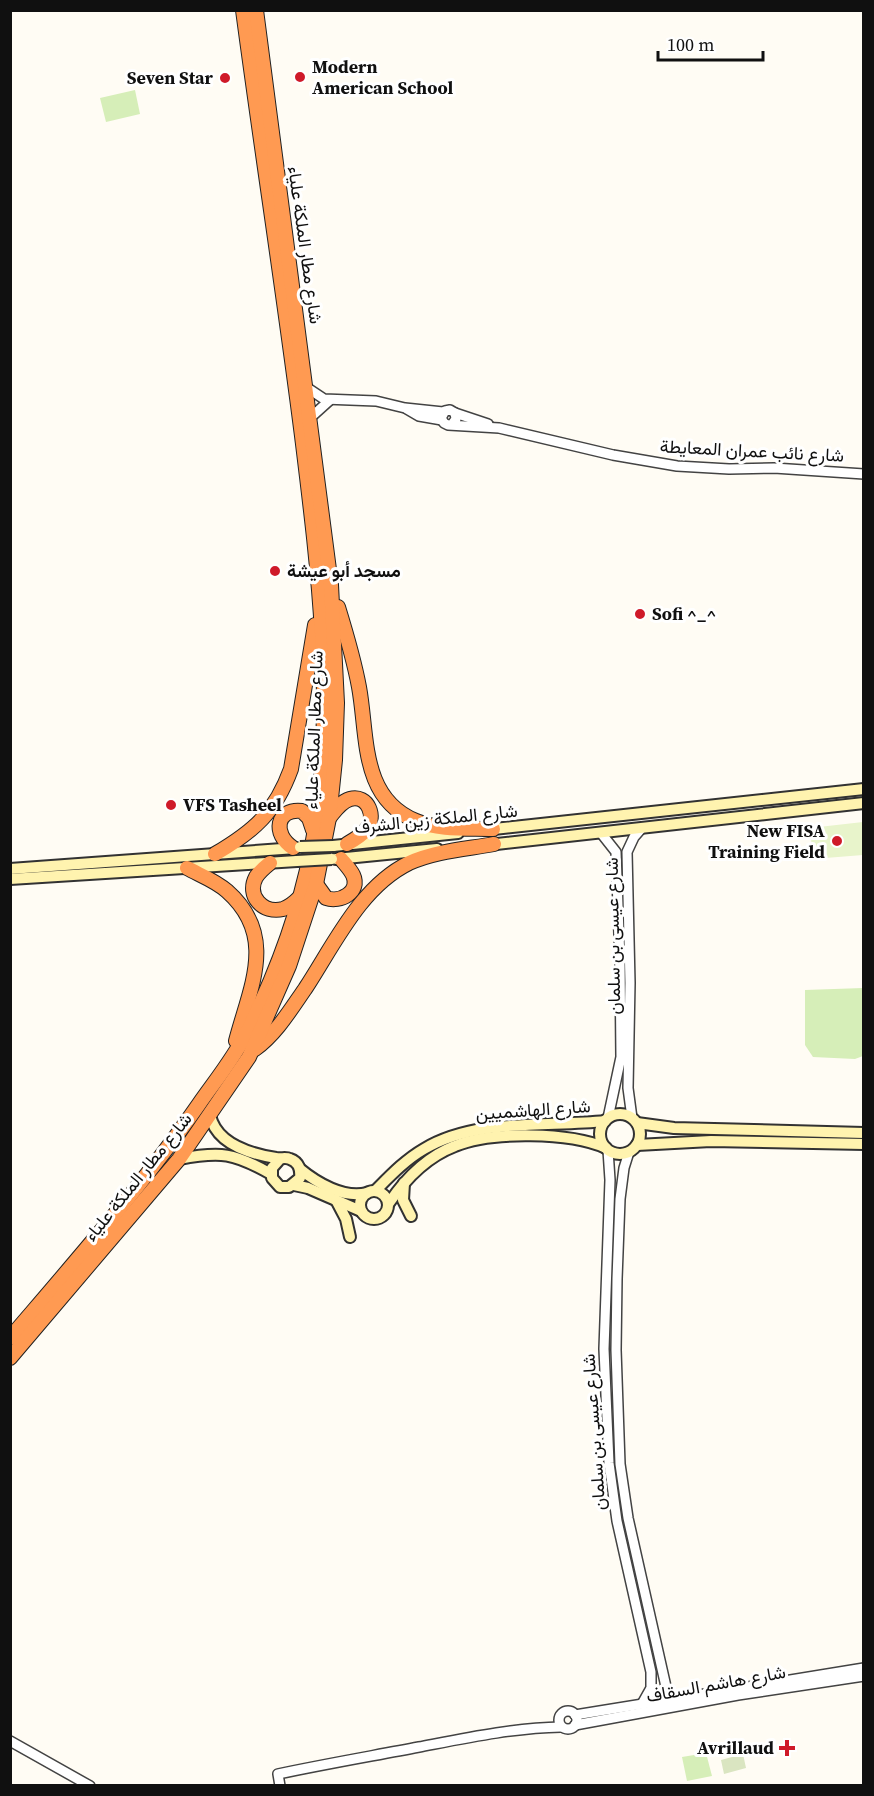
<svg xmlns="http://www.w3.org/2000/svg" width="874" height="1796" font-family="'Source Serif 4',Vazirmatn,serif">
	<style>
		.green { fill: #d6eeb8 }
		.cemetery { fill: #dae5c1 }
		.pitch { fill: #e8f4cb }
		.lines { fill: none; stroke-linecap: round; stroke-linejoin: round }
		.tertiary-casing { stroke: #434343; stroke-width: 12 }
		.secondary-casing { stroke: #323232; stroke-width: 14 }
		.motorway-casing { stroke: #212121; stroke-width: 16 }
		.tertiary { stroke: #fff; stroke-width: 9 }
		.secondary { stroke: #fff3af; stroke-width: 10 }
		.motorway { stroke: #ff9a52; stroke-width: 14 }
		.secondary-bridge-casing { stroke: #323232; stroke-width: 14; stroke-linecap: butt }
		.secondary-bridge { stroke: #fff3af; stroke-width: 10 }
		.poi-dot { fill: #cf1a29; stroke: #fff; stroke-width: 2 }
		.labels { text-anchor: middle; stroke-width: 6; stroke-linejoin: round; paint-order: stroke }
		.poi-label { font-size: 18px; font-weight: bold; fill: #101010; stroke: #fff; text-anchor: start }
		.street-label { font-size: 18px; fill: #101010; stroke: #fff }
	</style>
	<rect width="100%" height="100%" fill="#fffcf4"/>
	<!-- green -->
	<g class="green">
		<path d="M135,90L140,114L106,122L100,98Z"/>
		<path d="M863,988V1056L855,1059L813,1057L805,1045V990Z"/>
		<path d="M706,1753L712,1776L687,1781L682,1757Z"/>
	</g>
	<!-- cemetery -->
	<path class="cemetery" d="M743,1754L746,1768L724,1774L721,1760Z"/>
	<!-- pitch -->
	<path class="pitch" d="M863,822V855L813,859L810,828Z"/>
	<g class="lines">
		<!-- tertiary casing -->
		<g class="tertiary-casing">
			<g id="tertiary">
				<path d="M306,387L324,399L376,401L405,408L443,412"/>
				<path d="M407,409L419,416L442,420"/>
				<path d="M455,413L488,424"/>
				<path d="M310,418L330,400"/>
				<path d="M453,423L456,419L455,413L450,410L445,411L441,418L444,423L448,425L499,428L613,455L677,466L729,469L774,468L864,474"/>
				<path d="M601,833L616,852L620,961L621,1057L608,1118"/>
				<path d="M632,1118L628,1088L630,983L627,852L634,837L641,829"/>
				<path d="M608,1150L610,1180L604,1349L609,1463L617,1521L651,1672V1688L642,1704"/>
				<path d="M629,1152L624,1168L620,1199L617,1279L616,1350L620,1464L628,1518L669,1700"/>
				<circle cx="568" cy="1720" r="9"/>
				<path d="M575,1715L864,1668"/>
				<path d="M575,1725L738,1695L864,1676"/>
				<path d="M10,1741L90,1786"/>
				<path d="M280,1786L278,1774C325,1764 372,1756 419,1747C466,1738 513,1728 561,1727"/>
			</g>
		</g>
		<!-- secondary casing -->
		<g class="secondary-casing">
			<g id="secondary">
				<path d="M485,830L864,789"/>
				<path d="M488,845L864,803"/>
				<path d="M333,846L458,833"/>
				<path d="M336,859L437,849"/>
				<path d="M10,869L296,848"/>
				<path d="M10,879L297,861"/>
				<circle cx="620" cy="1134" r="20"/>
				<path d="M210,1115C216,1144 251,1154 276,1158C281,1159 286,1157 290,1159C299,1162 301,1170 300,1178L289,1187H280L272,1178V1168L280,1159"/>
				<path d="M637,1123L674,1128L864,1133"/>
				<path d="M637,1145L711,1141L864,1144"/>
				<path d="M179,1159C221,1151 234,1153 271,1174"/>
				<path d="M300,1169C317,1183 344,1199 367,1193"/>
				<path d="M404,1183L403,1200L411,1216"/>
				<path d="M294,1185L308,1188L361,1211"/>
				<circle cx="374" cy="1205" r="14"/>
				<path d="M375,1191C390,1176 405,1160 424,1149C475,1118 547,1127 605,1121"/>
				<path d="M336,1200L346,1219L350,1237"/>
				<path d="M389,1203C406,1178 426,1157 455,1146C491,1131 570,1132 606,1148"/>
			</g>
		</g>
		<!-- motorway casing -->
		<g class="motorway-casing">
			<g id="motorway">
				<path d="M338,607C346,633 354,660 359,687C368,736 360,798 416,821C440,831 469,828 493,829"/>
				<path d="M329,818C335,811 340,802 350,799C368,794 377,817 366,830C361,836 354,840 347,844"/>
				<path d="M293,848C272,834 276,808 302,811L309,818L313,830"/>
				<path d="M215,854C254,831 275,813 291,769L315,625"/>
				<path d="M270,863C265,867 260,871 256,877C246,896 263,914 283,909C289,907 294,903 299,898"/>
				<path d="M187,868C200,875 216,881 227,891C278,936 250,987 236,1041"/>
				<path d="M316,884L326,898C340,903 361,892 353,875C350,869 345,864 341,859"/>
				<path d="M255,1049C276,1034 291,1009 305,989C334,945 360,887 409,863C435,851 467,849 494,844"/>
				<path d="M10,1338C75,1262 142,1186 199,1104C215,1081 234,1058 247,1032C278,970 304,898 315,829C335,699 318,566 302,436C284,294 262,153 243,10"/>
				<path d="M10,1358L179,1159L249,1057L289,966L316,884L329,818L335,760L337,703L331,585L256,10"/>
			</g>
		</g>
		<!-- tertiary -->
		<use href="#tertiary" class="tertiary"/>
		<!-- secondary -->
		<use href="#secondary" class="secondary"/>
		<!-- motorway -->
		<use href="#motorway" class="motorway"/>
		<!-- secondary-bridge casing -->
		<g class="secondary-bridge-casing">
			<g id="secondary-bridge">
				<path d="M300,847L333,846"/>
				<path d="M297,861L332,859"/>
			</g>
		</g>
		<!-- secondary-bridge -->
		<use href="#secondary-bridge" class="secondary-bridge"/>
	</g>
	<!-- markers -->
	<g class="poi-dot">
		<circle cx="300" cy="77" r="6"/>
		<circle cx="225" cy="78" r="6"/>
		<circle cx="275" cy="571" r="6"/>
		<circle cx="640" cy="614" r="6"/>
		<circle cx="171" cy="805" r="6"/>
		<circle cx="837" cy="841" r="6"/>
		<path d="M784 1739h6v6h6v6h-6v6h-6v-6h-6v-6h6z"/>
	</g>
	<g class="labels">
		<!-- poi labels -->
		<g class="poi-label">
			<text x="312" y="73">Modern<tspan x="312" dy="21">American School</tspan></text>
			<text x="213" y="84" text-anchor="end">Seven Star</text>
			<text x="287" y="577">مسجد أبو عيشة</text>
			<text x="652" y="620">Sofi ^_^</text>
			<text x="183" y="811">VFS Tasheel</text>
			<text x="825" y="837" text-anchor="end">New FISA<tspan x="825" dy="21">Training Field</tspan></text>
			<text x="774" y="1754" text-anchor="end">Avrillaud</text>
		</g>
		<!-- street labels -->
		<g class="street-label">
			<text transform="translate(305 245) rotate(82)" y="6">شارع مطار الملكة علياء</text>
			<text transform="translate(752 451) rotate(3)" y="6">شارع نائب عمران المعايطة</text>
			<text transform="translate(314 730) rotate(-88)" y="6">شارع مطار الملكة علياء</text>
			<text transform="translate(436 819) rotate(-6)" y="6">شارع الملكة زين الشرف</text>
			<text transform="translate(613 936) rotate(-91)" y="6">شارع عيسى بن سلمان</text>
			<text transform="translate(533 1110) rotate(-4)" y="6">شارع الهاشميين</text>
			<text transform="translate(138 1177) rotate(-51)" y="6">شارع مطار الملكة علياء</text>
			<text transform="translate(594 1432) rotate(-94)" y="6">شارع عيسى بن سلمان</text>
			<text transform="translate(716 1684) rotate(-10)" y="6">شارع هاشم السقاف</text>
		</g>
	</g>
	<!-- border -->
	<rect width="874" height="1796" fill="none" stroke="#101010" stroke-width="24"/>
	<!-- scale -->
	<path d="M658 51v9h105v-9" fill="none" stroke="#101010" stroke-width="3"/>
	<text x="667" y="51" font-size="18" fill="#101010" stroke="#ffffff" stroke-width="4.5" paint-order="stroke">100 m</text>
</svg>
